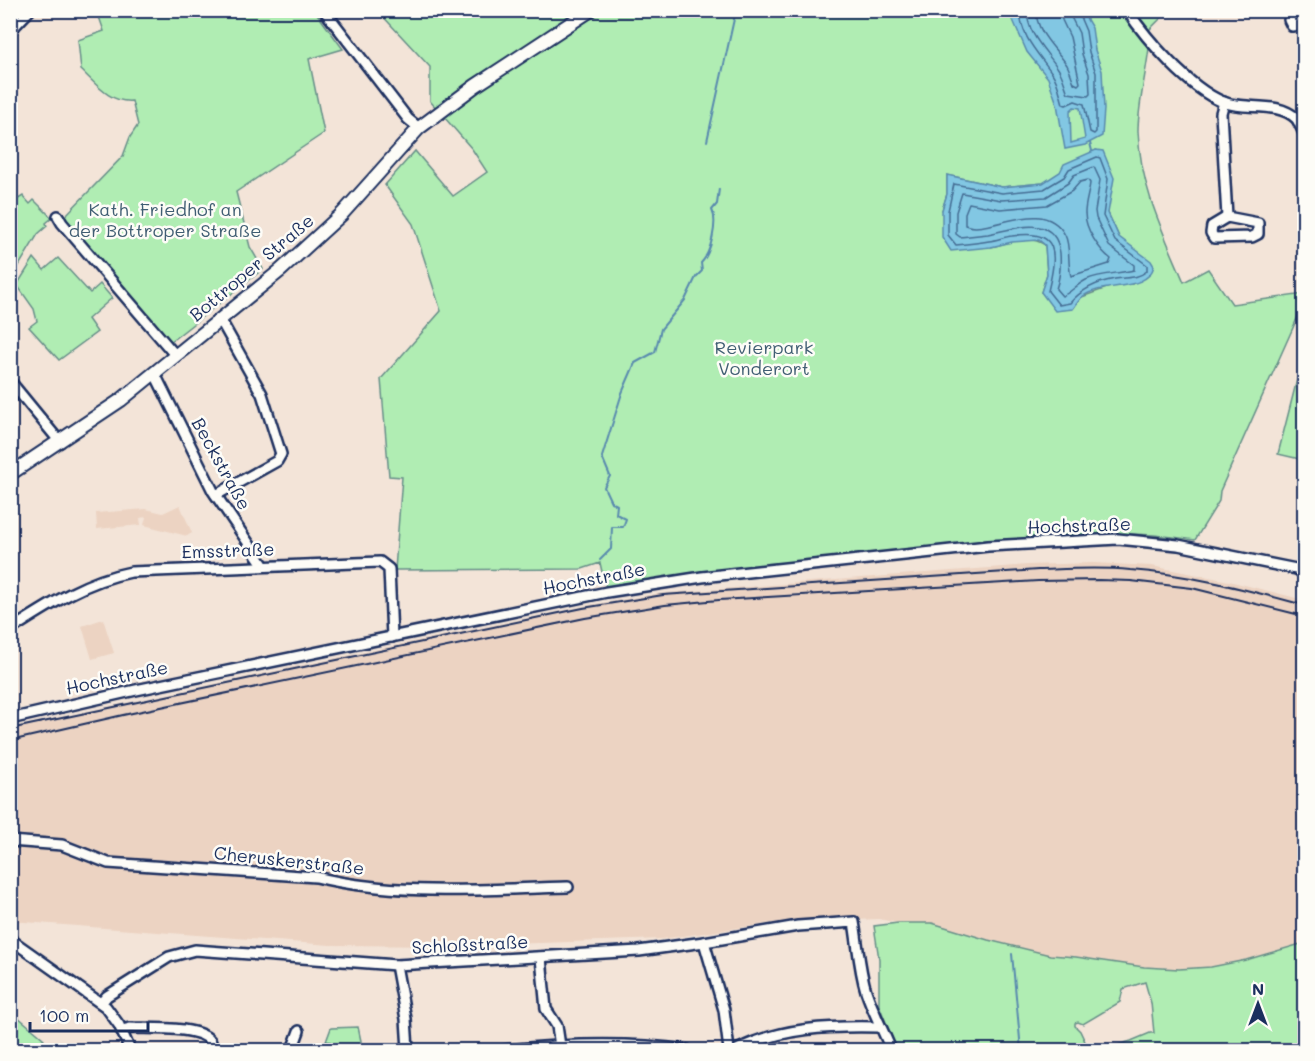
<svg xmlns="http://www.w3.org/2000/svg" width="1315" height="1061" font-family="Mali,sans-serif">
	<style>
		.built { fill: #ecd3c2 }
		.green { fill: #b0edb3; stroke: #668e88; stroke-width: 1.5; fill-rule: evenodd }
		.water { fill: #82c7e3; stroke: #598aae; stroke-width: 1.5; fill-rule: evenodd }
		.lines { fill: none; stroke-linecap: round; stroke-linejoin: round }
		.shore { stroke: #446c93; stroke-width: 1.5 }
		.stream { stroke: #598aae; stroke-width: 2 }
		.minor-casing { stroke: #1b2f5e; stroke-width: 14 }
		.secondary-casing { stroke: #1b2f5e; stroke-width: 16 }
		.minor { stroke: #fdfcf7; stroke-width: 9 }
		.secondary { stroke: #fdfcf7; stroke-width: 12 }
		.rail { stroke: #1b2f5e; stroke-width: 2 }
		.labels { text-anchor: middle; stroke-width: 5; stroke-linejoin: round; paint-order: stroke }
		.park-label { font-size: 18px; fill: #405e73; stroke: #fdfcf7 }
		.street-label { font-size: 18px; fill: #1b2f5e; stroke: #fdfcf7 }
	</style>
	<rect width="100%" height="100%" fill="#f3e4d8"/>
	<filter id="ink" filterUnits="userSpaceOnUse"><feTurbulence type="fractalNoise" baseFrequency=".0167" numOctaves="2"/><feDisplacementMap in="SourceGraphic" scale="12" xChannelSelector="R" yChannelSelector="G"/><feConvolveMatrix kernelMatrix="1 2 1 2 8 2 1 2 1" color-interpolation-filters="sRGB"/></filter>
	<g filter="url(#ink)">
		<!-- built -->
		<g class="built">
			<path d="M180,505L192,533L187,536L144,525L146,517L140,518L141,525L97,529L96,513L146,509L163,513Z"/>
			<path d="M1093,563L1152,566L1229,581L1304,600V943L1246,960L1211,967L1179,969L1144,967L1076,957L1050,955L988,940L932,923H898L879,919L773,923L663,939L451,946L330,945L11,921L10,728L384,648L591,605L657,594L1027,565Z"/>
			<path d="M103,619L114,653L92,659L82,626Z"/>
		</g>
		<!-- green -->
		<g class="green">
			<path d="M97,11H315L343,49L309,59L324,133L236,192L250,247L263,269L170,342L64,217L123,156L130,137L138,125L132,101C110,103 96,84 81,70L78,40L104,31Z"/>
			<path d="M378,11H1123L1149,48C1146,73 1138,106 1138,131C1140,186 1163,232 1184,282L1208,269L1232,304L1304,294V303L1220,491L1219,501L1195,540C1098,524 997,541 900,553C812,563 723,571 634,582L606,589L600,563L582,569L395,570L402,477L389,476L381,379L441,311L413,224L385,185L415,151L453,196L487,172L472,149L430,101V67ZM1096,150L1099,151L1108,213L1119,237L1132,284L1115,285L1082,297L1041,292L1047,274L1045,245C1030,234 1008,243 991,247L942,210L947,194V175L1002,187L1044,183Z"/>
			<path d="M1135,11H1168L1148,31Z"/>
			<path d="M23,196L30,204L34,200L52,218L46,223L47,226L38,234L11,279V213L13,209L15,201Z"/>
			<path d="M34,258L44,270L58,258L90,293L100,284L112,298L88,319L97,332L59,360L29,327L37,321L34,309L17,285Z"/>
			<path d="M1304,352V460L1278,454Z"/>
			<path d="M898,923H932L988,940L1050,955L1076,957L1144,967L1179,969L1211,967L1246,960L1304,943V1050H1101L1131,1041L1150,1033H1154L1151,1003L1145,982L1123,989L1120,1002L1083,1024L1078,1022L1075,1023V1026L1080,1031L1089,1050H897L879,1005V959L874,926Z"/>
			<path d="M11,1011L44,1039L27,1050H11Z"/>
			<path d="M358,1027L361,1041L359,1050H335L324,1047L331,1028Z"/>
		</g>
		<!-- water -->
		<g class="water">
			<path d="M1014,11H1082L1092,28L1095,50L1102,71L1104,109L1102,136L1085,145L1065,149L1057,104L1048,78L1027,52L1013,20ZM1074,107L1080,108L1085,139L1071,143L1070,111Z"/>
			<path d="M1096,150L1103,151L1114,178L1108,213L1119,237L1151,261L1154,266C1147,293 1103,281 1082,297C1079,300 1076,305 1073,309L1055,311L1041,292L1047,274L1045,245L1039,240L1012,242L991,247L951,251L942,237V210L947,194V175L1002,187L1043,183L1060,172L1064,164Z"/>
		</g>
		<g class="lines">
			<!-- shore -->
			<g class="shore">
				<path d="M1020,10C1020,36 1038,53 1052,73C1058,81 1060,94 1063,104L1066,105L1075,101L1084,104L1090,132L1094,134L1096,132V73L1089,52L1086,31L1077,10"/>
				<path d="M1027,10C1027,35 1047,51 1059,70C1063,77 1065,86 1068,93L1088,96L1090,94L1089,74L1082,54L1079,33L1071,17L1070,10"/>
				<path d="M1036,10C1036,33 1056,48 1067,65C1070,71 1072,77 1074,83L1078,85L1080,83L1070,37L1062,20L1061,10"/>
				<path d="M1097,157L1100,158L1108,179L1103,216L1115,241L1147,265V271C1137,279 1127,277 1115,279C1097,282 1082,289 1070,303L1059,305L1048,291C1057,254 1060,228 1012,236C1004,237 997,240 989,241C978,243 967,244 956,245L948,235V211L954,184L1002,193L1044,189L1064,177L1069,169Z"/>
				<path d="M1094,167L1100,180L1095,211L1096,218L1109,246L1134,265V270C1118,274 1101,273 1086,280C1076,285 1069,294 1062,296L1056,289C1060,277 1061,266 1060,253C1055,212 1014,229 988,234C979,235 969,236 960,237L956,234V212L962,193L1001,200L1046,197L1068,183L1074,175Z"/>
				<path d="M1088,180L1090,183C1089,193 1085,203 1085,213C1085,229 1099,250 1111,259L1109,264L1071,276C1067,263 1071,247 1065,235C1043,194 990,236 965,225V213L969,203L1000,209L1047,205L1072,191L1080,182Z"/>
			</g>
			<!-- stream -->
			<g class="stream">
				<path d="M707,141L736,10"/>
				<path d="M1090,143L1092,151"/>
				<path d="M600,560L611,549L612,527H623L626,519L616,514L617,505L611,502L604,487L610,476L602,457L622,393L635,363L655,352L661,329L685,300L696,277L702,271L701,263C711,253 718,222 712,210L717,204L719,189"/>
				<path d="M1012,954L1021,1050"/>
			</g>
			<!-- minor casing -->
			<g class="minor-casing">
				<g id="minor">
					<path d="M324,10L408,119L419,128"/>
					<path d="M1127,10C1147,40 1189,88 1223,102C1246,111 1277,100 1297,119L1304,116"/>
					<path d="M1283,10L1291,14H1300L1303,19L1301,25L1292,26L1289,20L1291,14"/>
					<path d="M10,31L30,10"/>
					<path d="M1224,102L1221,113L1227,217"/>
					<path d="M1297,119L1304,133"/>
					<path d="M58,216L62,223L176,356"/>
					<path d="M1227,217L1258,223V234L1252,237L1214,238L1211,233L1212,226Z"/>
					<path d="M155,374L213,491L264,566"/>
					<path d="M10,381L60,442"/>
					<path d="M216,495L277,461L281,454L262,394L220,319"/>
					<path d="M10,630C49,605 85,581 131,572L380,562L389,569L392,637"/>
					<path d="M10,719L136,690L607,592L702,577L988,546L1118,539L1178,545L1296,569L1304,573"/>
					<path d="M10,841L62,845L108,863L316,877C398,897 484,889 568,887"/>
					<path d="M10,939L106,1007L119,1025L130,1050"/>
					<path d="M704,942L724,1010L729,1050"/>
					<path d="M541,958L546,1009L557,1026L560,1046"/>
					<path d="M396,965L406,1019L408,1050"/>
					<path d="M101,1003L107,996L169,957L195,950L396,965L639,951L704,942L798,926L854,922C858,945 859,968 866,991C873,1012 883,1030 891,1050"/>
					<path d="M122,1030L130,1028C148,1029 201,1025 211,1042L209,1050"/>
					<path d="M292,1050L299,1031"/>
					<path d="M328,1050V1048"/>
					<path d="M506,1050C566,1044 628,1042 687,1050"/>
					<path d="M737,1050C781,1027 831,1026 879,1027"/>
				</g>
			</g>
			<!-- secondary casing -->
			<g class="secondary-casing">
				<path id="secondary" d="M10,474L121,400L281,270L342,214L419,128L475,86L591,10"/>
			</g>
			<!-- minor -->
			<use href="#minor" class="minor"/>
			<!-- secondary -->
			<use href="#secondary" class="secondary"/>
			<!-- rail -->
			<g class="rail">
				<path d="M10,729L583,608L663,595L1038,570C1069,569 1099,567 1130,570C1189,574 1247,590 1304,605"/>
				<path d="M10,741L123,715L585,618L665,605L719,600L1038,581L1099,580L1131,581L1192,588L1304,616"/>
			</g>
		</g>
	</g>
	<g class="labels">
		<!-- park labels -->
		<g class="park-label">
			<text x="165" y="216">Kath. Friedhof an<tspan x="165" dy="21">der Bottroper Straße</tspan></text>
			<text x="764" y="354">Revierpark<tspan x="764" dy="21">Vonderort</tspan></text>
		</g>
		<!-- street labels -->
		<g class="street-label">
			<text transform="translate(252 268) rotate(-40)" y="6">Bottroper Straße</text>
			<text transform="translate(221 464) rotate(61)" y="6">Beckstraße</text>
			<text transform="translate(1079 526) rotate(-2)" y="6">Hochstraße</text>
			<text transform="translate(228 551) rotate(-2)" y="6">Emsstraße</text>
			<text transform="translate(594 579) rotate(-11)" y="6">Hochstraße</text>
			<text transform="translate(117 678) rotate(-12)" y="6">Hochstraße</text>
			<text transform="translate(289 861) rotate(6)" y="6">Cheruskerstraße</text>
			<text transform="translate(470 945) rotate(-3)" y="6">Schloßstraße</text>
		</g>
	</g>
	<!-- margin -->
	<rect width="1315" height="1061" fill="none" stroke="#fdfcf7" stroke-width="36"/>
	<rect x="18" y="18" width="1279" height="1025" fill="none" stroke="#1b2f5e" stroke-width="2" filter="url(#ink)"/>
	<!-- north arrow -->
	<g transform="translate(1258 1004)" stroke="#fdfcf7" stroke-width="4.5" paint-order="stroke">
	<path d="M0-4.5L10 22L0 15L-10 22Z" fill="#1b2f5e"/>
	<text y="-9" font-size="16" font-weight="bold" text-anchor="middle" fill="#1b2f5e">N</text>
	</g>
	<!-- scale -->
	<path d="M30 1022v9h118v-9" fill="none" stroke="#1b2f5e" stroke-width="3"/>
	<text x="39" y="1022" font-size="18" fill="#1b2f5e" stroke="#fdfcf7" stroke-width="4.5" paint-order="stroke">100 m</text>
</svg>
